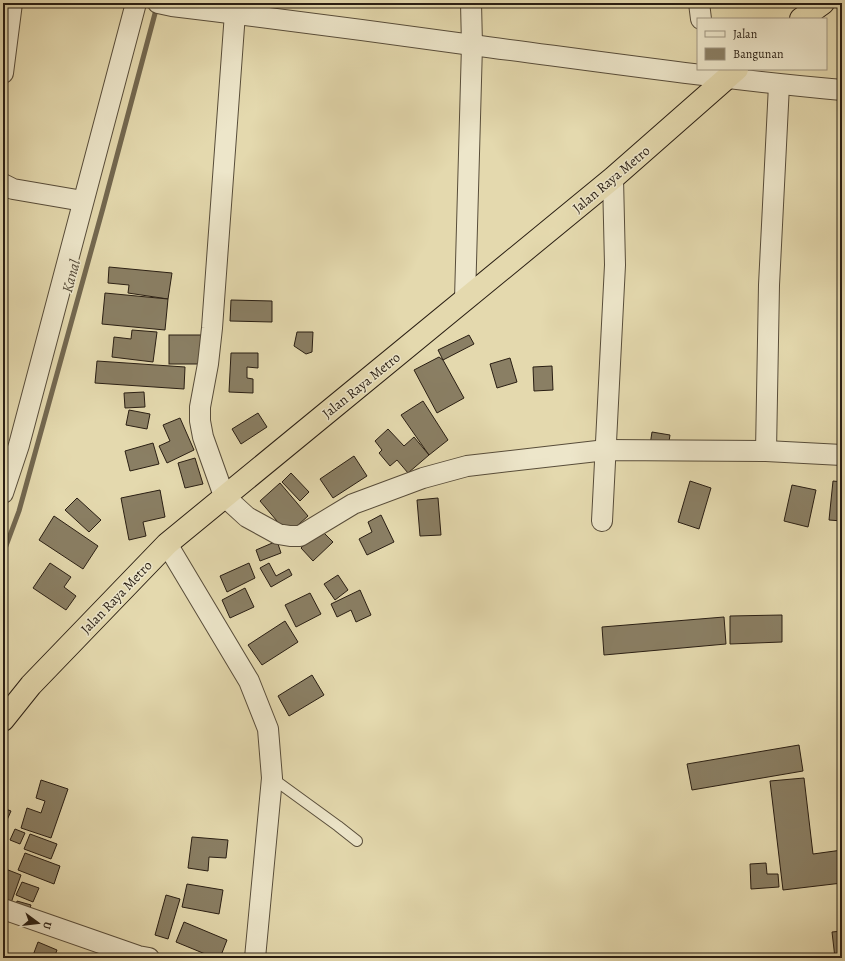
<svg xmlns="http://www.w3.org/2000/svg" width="845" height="961" font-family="Alegreya,serif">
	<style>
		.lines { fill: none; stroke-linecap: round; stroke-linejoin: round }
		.stream { stroke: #736850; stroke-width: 5 }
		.building { fill: #8a7f64; stroke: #291e13 }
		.lane-casing { stroke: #584d3a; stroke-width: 12 }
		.street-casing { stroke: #584d3a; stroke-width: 22 }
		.highway-casing { stroke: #291e13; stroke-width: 24 }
		.lane { stroke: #ede6ca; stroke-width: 10 }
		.street { stroke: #ede6ca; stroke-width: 20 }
		.highway { stroke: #e4d9ae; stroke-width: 22 }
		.labels { text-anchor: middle; stroke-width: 3; stroke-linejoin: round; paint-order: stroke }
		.street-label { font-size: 14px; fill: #291e13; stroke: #ede6ca }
		.water-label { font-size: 15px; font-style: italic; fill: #544937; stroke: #ede6ca }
	</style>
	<rect width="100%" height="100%" fill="#e4d9ae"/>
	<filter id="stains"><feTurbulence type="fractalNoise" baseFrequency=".005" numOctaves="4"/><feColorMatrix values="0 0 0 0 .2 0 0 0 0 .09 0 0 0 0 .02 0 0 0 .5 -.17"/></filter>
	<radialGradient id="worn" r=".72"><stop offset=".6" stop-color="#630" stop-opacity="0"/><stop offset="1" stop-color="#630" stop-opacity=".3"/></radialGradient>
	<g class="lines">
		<!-- stream -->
		<path class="stream" d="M3,554L19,511L103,208L157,6"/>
	</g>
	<!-- building -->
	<g class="building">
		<path d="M109,267L172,273L168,299L128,293L129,285L108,283Z"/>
		<path d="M105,293L168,299L165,330L102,324Z"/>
		<path d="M231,300L272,301V322L230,321Z"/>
		<path d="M132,330L157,332L153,362L112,357L114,337L131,339Z"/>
		<path d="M297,332H313L312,352L306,354L294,346Z"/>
		<rect x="169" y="335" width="33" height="29"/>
		<path d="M469,335L474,344L443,360L438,350Z"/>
		<path d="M231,353H258V368L247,367V378L253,379V393L229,392Z"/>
		<path d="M439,357L443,360L464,398L437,413L414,370Z"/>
		<path d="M510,358L517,382L497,388L490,364Z"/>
		<path d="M97,361L185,367L184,389L95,383Z"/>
		<path d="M552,366L553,390L534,391L533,367Z"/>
		<path d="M144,392L145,407L125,408L124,393Z"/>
		<path d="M423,401L448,440L429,455L401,415Z"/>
		<path d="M129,410L150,414L147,429L126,425Z"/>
		<path d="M258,413L267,427L241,444L232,429Z"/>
		<path d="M180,418L194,450L167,463L159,446L170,441L163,425Z"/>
		<path d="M388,429L404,446L414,437L429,455L408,473L397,460L390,466L379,453L382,450L375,441Z"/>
		<path d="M652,432L670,435L668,448L650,445Z"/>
		<path d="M153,443L159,464L130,471L125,451Z"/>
		<path d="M354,456L367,476L333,498L320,479Z"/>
		<path d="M195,458L203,484L185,488L178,463Z"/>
		<path d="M291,473L309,492L300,501L282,482Z"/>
		<path d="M690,481L711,488L699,529L678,522Z"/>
		<path d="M833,481L842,482V521L829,520Z"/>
		<path d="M280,483L308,516L288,534L260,501Z"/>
		<path d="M792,485L816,490L808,527L784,521Z"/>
		<path d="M160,490L165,517L143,522L146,536L129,540L121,498Z"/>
		<path d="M77,498L101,520L89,532L65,510Z"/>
		<path d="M438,498L441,535L420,536L417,500Z"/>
		<path d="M381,515L394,542L367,555L359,539L372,532L368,522Z"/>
		<path d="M54,516L98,546L83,569L39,540Z"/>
		<path d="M320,529L333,542L313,561L301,548Z"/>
		<path d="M277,541L281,553L260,561L256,550Z"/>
		<path d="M50,563L71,577L64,587L76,596L66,610L33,588Z"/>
		<path d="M249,563L255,578L227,592L220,576Z"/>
		<path d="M269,563L276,576L289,569L292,575L271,587L260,568Z"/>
		<path d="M338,575L348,590L335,600L324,584Z"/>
		<path d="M245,588L254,607L230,618L222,600Z"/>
		<path d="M360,590L371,615L356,622L351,610L337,617L331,604Z"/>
		<path d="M310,593L321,614L296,627L285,605Z"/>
		<path d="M782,615V642L730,644V616Z"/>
		<path d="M724,617L726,644L604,655L602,627Z"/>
		<path d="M285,621L298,642L262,665L248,645Z"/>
		<path d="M312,675L324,695L289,716L278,696Z"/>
		<path d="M799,745L803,771L692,790L687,764Z"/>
		<path d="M804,778L813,854L842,850V883L783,890L770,781Z"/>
		<path d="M41,780L68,789L51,838L21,828L27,808L41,813L45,801L36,798Z"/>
		<path d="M3,808L11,811L7,820L3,818Z"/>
		<path d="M15,829L25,833L20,844L10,840Z"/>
		<path d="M30,834L57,844L51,859L24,849Z"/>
		<path d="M192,837L228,840L226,858L209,857L208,871L188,868Z"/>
		<path d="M25,853L60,866L54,884L18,870Z"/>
		<path d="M766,863L767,874H778L779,887L751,889L750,864Z"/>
		<path d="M3,868L21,875L11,903L3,900Z"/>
		<path d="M22,882L39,888L33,902L16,895Z"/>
		<path d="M187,884L223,890L219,914L182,907Z"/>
		<path d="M166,895L180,899L168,939L155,935Z"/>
		<path d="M17,901L31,905L28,914L15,910Z"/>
		<path d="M184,922L227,940L220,958H215L176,942Z"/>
		<path d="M842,931V958H835L832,932Z"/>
		<path d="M38,942L57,950L54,958H32Z"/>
	</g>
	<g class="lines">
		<!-- lane casing -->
		<g class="lane-casing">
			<path id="lane" d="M272,778L338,826L357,841"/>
		</g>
		<!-- street casing -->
		<g class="street-casing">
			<g id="street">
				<path d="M158,3L172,6C272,18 372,31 472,45C595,61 718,79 842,90"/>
				<path d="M699,3L701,19"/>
				<path d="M235,13L212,328L208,364L200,407V421L203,437L224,496L247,517L278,534L290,536H300L353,504L423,478L467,466L606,450L766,451L842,455"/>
				<path d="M3,73L12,3"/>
				<path d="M3,184L13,189L83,201"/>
				<path d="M465,299L472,45L471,3"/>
				<path d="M766,451L769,285L779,85"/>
				<path d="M3,493L19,445L136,3"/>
				<path d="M602,521L615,265L613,178"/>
				<path d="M167,544L249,681L268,729L272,778L255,958"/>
				<path d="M3,909L138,956L149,958"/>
			</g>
		</g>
		<!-- highway casing -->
		<g class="highway-casing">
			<g id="highway">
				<path d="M801,19L823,3"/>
				<path d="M3,720L31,685L167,544L613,178L737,69"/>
			</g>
		</g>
		<!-- lane -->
		<use href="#lane" class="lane"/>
		<!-- street -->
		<use href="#street" class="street"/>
		<!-- highway -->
		<use href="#highway" class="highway"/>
	</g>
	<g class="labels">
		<!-- street labels -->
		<g class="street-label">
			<text transform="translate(611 179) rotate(-40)" y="5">Jalan Raya Metro</text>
			<text transform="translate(361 385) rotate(-39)" y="5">Jalan Raya Metro</text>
			<text transform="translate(116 597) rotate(-46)" y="5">Jalan Raya Metro</text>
		</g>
		<!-- water labels -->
		<g class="water-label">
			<text transform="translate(71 276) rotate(-75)" y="5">Kanal</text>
		</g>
	</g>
	<!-- margin -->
	<rect width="845" height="961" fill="none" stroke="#e4d9ae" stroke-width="16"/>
	<rect x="4" y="4" width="837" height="953" fill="none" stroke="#291e13" stroke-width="2"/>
	<rect x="8" y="8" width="829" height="945" fill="none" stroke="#291e13"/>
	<!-- legend -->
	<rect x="697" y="18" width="130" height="52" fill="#ede6ca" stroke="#9f9681"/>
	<rect x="705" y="31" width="20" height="6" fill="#ede6ca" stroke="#9f9681"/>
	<text x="733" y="38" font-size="12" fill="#291e13">Jalan</text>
	<rect x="705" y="48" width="20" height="12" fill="#8a7f64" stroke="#9f9681"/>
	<text x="733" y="58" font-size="12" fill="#291e13">Bangunan</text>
	<!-- north arrow -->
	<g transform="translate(38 923) rotate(105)" stroke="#ede6ca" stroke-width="3" paint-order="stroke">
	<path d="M0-3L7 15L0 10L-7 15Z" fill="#291e13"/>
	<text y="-6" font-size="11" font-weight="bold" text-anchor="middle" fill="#291e13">U</text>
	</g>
	<rect width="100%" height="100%" filter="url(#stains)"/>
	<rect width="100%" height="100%" fill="url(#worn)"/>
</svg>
